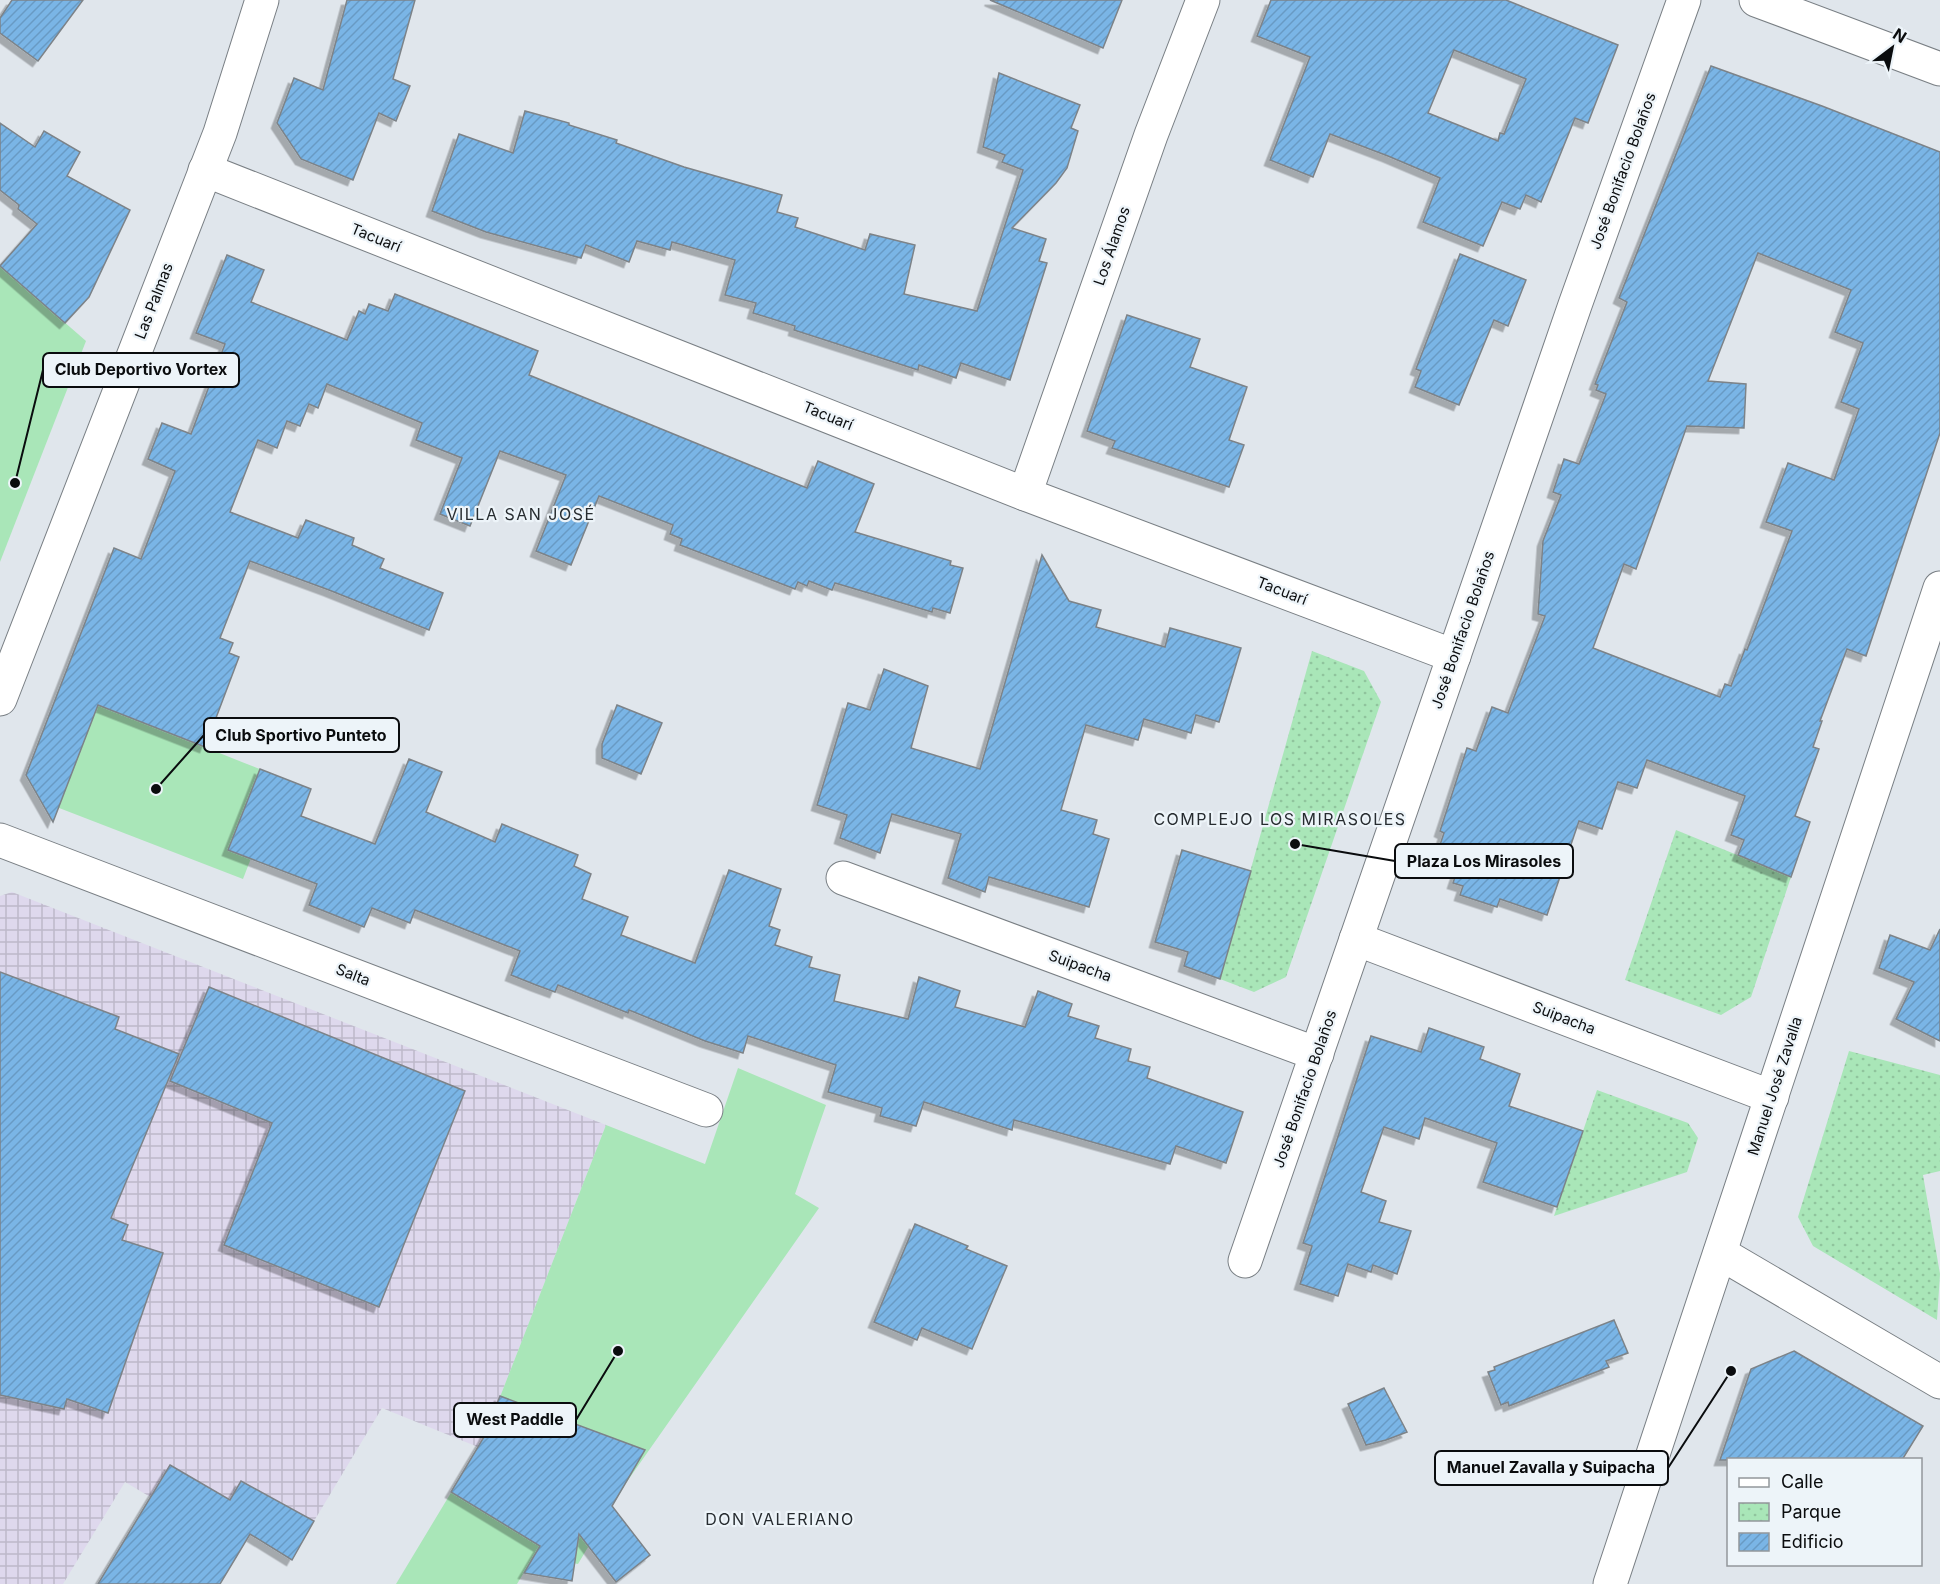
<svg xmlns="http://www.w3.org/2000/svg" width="1940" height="1584" font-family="Inter,sans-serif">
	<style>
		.industrial { fill: url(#industrial-grid) }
		.green { fill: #a9e6b8 }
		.park { fill: url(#park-dots) }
		.building { fill: url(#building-hatch); stroke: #7d8388; stroke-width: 1.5; fill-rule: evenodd; filter: url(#shadow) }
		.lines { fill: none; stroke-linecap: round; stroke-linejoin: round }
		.minor-casing { stroke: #797f84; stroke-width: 35 }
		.tertiary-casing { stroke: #797f84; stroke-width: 35 }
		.minor { stroke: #fff; stroke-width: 33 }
		.tertiary { stroke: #fff; stroke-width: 33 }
		.labels { text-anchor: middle; stroke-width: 4.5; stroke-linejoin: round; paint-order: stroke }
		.street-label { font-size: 15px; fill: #0a0c0e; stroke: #edf4f9 }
		.neighbourhood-label { font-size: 16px; letter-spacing: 1.5px; fill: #272c30; stroke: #edf4f9 }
		.leader { fill: none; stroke: #0a0c0e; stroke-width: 2 }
		.callout-dot { fill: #0a0c0e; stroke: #edf4f9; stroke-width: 2 }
		.callout { fill: #edf4f9; stroke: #0a0c0e; stroke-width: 2 }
		.callout-label { font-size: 16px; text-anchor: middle; font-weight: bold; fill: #0a0c0e }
	</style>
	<defs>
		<pattern id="industrial-grid" width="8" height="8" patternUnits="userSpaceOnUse" patternTransform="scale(1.5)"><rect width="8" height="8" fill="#ded8ed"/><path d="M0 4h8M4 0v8" fill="none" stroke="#bdb8ca"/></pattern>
		<pattern id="park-dots" width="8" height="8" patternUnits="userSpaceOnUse" patternTransform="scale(1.5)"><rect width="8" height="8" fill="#a9e6b8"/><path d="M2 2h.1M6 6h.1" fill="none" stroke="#90c49d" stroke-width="1.8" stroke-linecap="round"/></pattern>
		<pattern id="building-hatch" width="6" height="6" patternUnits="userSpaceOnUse" patternTransform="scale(1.5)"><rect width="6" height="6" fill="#7ab5e6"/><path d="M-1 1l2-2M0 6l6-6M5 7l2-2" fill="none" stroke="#689ac4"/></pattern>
		<filter id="shadow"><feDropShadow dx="-5.5" dy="5.5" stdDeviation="0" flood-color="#0004"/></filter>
	</defs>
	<rect width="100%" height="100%" fill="#e0e6ec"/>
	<!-- industrial -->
	<path class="industrial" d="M12,892L606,1125L484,1438L478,1447L382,1408L299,1546L202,1508L194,1523L125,1482L63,1584H0V896Z"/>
	<!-- green -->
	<g class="green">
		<path d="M0,266L86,341L0,562Z"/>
		<path d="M59,689L282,778L243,879L41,801L26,775Z"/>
		<path d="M738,1068L826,1105L795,1194L819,1208L626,1483L578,1564L534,1556L517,1584H396L484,1438L606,1125L705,1164Z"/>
	</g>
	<!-- park -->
	<g class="park">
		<path d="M1312,651L1364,671L1381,702L1286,977L1254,992L1220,979Z"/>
		<path d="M1676,830L1791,877L1751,997L1721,1015L1625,980Z"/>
		<path d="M1849,1051L1940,1075V1171L1923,1175L1940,1274L1937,1320L1813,1246L1798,1217Z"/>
		<path d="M1597,1090L1688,1123L1698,1138L1687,1172L1554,1216Z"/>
	</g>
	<!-- building -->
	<g class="building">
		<path d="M12,0H83L38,61L0,33V18Z"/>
		<path d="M347,0H415L393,79L410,86L396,121L379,113L353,180L301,159L277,123L294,78L323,90Z"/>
		<path d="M990,0H1122L1103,48Z"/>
		<path d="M1271,0H1506L1618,45L1588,123L1575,118L1541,202L1526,195L1520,209L1502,202L1483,246L1423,222L1440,178L1388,156L1330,134L1313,177L1270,160L1310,57L1257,36ZM1454,50L1526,79L1504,134L1500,133L1498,141L1428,113Z"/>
		<path d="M1711,66L1822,106L1940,152V433L1866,656L1847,649L1820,721H1822L1813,747L1819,749L1795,816L1810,822L1791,877L1738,855L1744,840L1731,835L1745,796L1647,760L1637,788L1618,782L1602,829L1579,821L1547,915L1500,899L1497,907L1460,895L1463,886L1453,883L1460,862L1437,854L1444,833L1440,831L1467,748L1476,751L1492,707L1508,713L1545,616L1538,614L1543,541L1561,495L1553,492L1564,459L1579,464L1606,394L1596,390L1598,385L1595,384L1627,302L1619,298ZM1758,253L1851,290L1835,332L1863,343L1841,402L1859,409L1834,480L1788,463L1766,522L1792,531L1747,650L1745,649L1731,686L1725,684L1720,697L1593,648L1624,564L1636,569L1687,426L1744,428L1746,384L1708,381Z"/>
		<path d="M999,73L1080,105L1071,128L1078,131L1067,168L1056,183L1012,228L1046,239L1039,261L1047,263L1010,380L961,363L956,378L919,365L918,370L794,330L795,326L753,313L756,303L725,295L735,260L672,242L670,250L637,241L629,262L586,245L581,258L486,232L432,211L459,134L513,153L525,111L569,123V125L617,140L616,143L684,167L782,195L777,212L798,218L795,227L865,250L870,234L915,245L904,294L977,311L1023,170L1002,162L1005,155L983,147Z"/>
		<path d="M0,123L35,147L44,131L80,152L67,176L130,210L89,297L65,323L0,266L37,224L18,209L19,205L0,190Z"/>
		<path d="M1460,254L1526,280L1508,326L1494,320L1459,405L1415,387L1421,371L1416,369Z"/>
		<path d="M227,255L264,270L251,302L347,340L359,311L365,314L369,304L388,311L395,294L538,351L529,375L752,466L807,488L818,461L874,484L855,532L951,561L950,565L963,568L950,613L933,608L932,612L835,583L832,590L809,581L807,586L798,582L795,589L680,545L682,539L670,534L673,525L599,496L571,565L536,551L566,475L500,451L470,526L440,514L462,458L416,440L422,423L327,384L318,408L309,404L300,426L287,421L277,448L258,440L230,512L298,538L306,520L354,538L352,545L384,559L380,568L443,593L429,630L329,590L250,561L220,638L233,643L229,653L239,657L205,747L98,705L53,822L26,775L114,548L141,559L175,471L148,459L162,423L191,434L225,344L196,333Z"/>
		<path d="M1127,315L1200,339L1190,367L1247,387L1229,440L1244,445L1229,487L1112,448L1115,441L1087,431Z"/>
		<path d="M1042,555L1069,601L1101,610L1096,627L1165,647L1170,628L1241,648L1219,722L1196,715L1191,733L1144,719L1138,740L1086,725L1061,810L1097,820L1093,834L1109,839L1089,907L989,877L985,892L948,878L961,834L892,814L880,853L840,838L847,815L817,805L848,703L870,710L884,669L928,686L911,748L980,769Z"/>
		<path d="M617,705L662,723L641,774L602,758V744Z"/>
		<path d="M409,759L442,772L426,812L495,842L502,824L578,855L574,866L591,874L582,899L628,917L621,935L695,963L729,870L781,889L769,926L780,930L775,945L812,957L809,967L840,975L834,1001L908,1019L919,977L960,991L955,1007L1025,1027L1038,991L1072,1004L1068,1016L1099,1026L1095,1038L1131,1049L1128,1061L1150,1067L1147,1078L1243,1112L1226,1163L1176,1146L1170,1164L1014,1120L1012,1130L924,1102L916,1126L880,1116L882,1108L828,1092L836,1065L748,1036L743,1053L705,1041L629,1010L628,1013L558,985L555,992L536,985L511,975L520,951L415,910L410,923L372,908L364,927L309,905L317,884L228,850L260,769L311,789L301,816L375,844Z"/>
		<path d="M1182,850L1251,871L1220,979L1184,966L1188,952L1155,942Z"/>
		<path d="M1940,929V1041L1896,1019L1914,982L1879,968L1890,935L1930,950Z"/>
		<path d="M0,972L119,1017L115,1029L179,1054L111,1218L128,1225L122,1240L163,1253L108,1413L67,1399L64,1409L0,1395Z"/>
		<path d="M209,987L465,1091L379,1307L224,1245L272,1123L170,1081Z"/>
		<path d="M1429,1028L1484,1047L1480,1059L1520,1074L1509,1106L1583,1131L1557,1207L1483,1182L1497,1143L1425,1118L1419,1139L1384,1127L1361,1192L1386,1201L1379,1222L1411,1231L1397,1274L1373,1265L1371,1272L1348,1264L1338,1296L1300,1284L1312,1246L1303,1243L1371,1036L1421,1052Z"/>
		<path d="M915,1224L968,1246L966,1249L1007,1266L972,1349L922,1328L917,1340L874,1322Z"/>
		<path d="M1614,1320L1628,1353L1606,1361L1609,1367L1509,1406L1508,1402L1501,1405L1488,1372L1495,1370L1494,1367Z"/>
		<path d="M1794,1351L1923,1426L1902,1460H1720L1751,1369Z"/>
		<path d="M1384,1388L1407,1432L1386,1440L1366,1445L1348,1404Z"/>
		<path d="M500,1396L645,1450L612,1506L650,1555L616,1582L579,1534L572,1581L524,1573L540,1546L451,1492L484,1437Z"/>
		<path d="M170,1465L230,1500L241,1481L314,1521L292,1560L250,1534L220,1584H98Z"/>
	</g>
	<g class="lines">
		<!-- minor casing -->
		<g class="minor-casing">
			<g id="minor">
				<path d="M1756,0L1940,69"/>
				<path d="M205,170L1025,494L1454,656"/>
				<path d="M1025,494L1151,135L1203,0"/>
				<path d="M0,699L220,133L262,0"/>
				<path d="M0,840L706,1110"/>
				<path d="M843,878L1317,1054"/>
				<path d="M1356,939L1772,1097"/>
				<path d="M1720,1253L1940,1382"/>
				<path d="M1245,1261L1575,305L1684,0"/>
			</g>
		</g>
		<!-- tertiary casing -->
		<g class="tertiary-casing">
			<path id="tertiary" d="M1610,1584L1940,588"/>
		</g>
		<!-- minor -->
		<use href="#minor" class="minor"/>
		<!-- tertiary -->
		<use href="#tertiary" class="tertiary"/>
	</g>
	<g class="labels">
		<!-- street labels -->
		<g class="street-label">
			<text transform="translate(1623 171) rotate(-70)" y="5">José Bonifacio Bolaños</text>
			<text transform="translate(376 238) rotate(22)" y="5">Tacuarí</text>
			<text transform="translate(1112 246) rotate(-71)" y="5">Los Álamos</text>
			<text transform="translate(154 301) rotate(-69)" y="5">Las Palmas</text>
			<text transform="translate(828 416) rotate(22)" y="5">Tacuarí</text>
			<text transform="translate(1282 591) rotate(21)" y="5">Tacuarí</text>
			<text transform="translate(1463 630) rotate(-71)" y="5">José Bonifacio Bolaños</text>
			<text transform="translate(1080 966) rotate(20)" y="5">Suipacha</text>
			<text transform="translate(353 975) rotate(21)" y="5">Salta</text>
			<text transform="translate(1564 1018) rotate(21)" y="5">Suipacha</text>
			<text transform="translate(1775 1086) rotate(-72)" y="5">Manuel José Zavalla</text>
			<text transform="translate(1305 1089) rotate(-71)" y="5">José Bonifacio Bolaños</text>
		</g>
		<!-- neighbourhood labels -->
		<g class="neighbourhood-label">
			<text x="521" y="520">VILLA SAN JOSÉ</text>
			<text x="1280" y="825">COMPLEJO LOS MIRASOLES</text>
			<text x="780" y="1525">DON VALERIANO</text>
		</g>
	</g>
	<!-- callouts -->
	<path class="leader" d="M15 483L43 370M156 789L204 735M1295 844L1395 861M618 1351L576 1420M1731 1371L1668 1468"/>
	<g class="callout-dot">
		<circle cx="15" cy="483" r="6"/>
		<circle cx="156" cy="789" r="6"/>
		<circle cx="1295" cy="844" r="6"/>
		<circle cx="618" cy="1351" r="6"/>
		<circle cx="1731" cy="1371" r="6"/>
	</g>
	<g class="callout">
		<rect x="43" y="353" width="196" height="34" rx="6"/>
		<rect x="204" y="718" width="195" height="34" rx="6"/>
		<rect x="1395" y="844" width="178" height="34" rx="6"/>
		<rect x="454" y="1403" width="122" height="34" rx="6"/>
		<rect x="1435" y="1451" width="233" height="34" rx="6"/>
	</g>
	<g class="callout-label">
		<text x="141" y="375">Club Deportivo Vortex</text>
		<text x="301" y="741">Club Sportivo Punteto</text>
		<text x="1484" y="867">Plaza Los Mirasoles</text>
		<text x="515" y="1425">West Paddle</text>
		<text x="1551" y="1473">Manuel Zavalla y Suipacha</text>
	</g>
	<!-- legend -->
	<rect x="1727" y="1458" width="195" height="108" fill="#edf4f9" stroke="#92979b" stroke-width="1.5"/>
	<rect x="1739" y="1478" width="30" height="9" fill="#ffffff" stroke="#92979b" stroke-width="1.5"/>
	<text x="1781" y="1488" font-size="18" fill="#0a0c0e">Calle</text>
	<rect x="1739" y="1503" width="30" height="18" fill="url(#park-dots)" stroke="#92979b" stroke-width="1.5"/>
	<text x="1781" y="1518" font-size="18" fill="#0a0c0e">Parque</text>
	<rect x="1739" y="1533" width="30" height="18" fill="url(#building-hatch)" stroke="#92979b" stroke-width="1.5"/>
	<text x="1781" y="1548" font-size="18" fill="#0a0c0e">Edificio</text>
	<!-- north arrow -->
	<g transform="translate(1892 48) rotate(32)" stroke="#edf4f9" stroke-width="4.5" paint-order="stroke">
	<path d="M0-4.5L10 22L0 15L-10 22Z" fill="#0a0c0e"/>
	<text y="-9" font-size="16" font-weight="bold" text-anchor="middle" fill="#0a0c0e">N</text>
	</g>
</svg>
